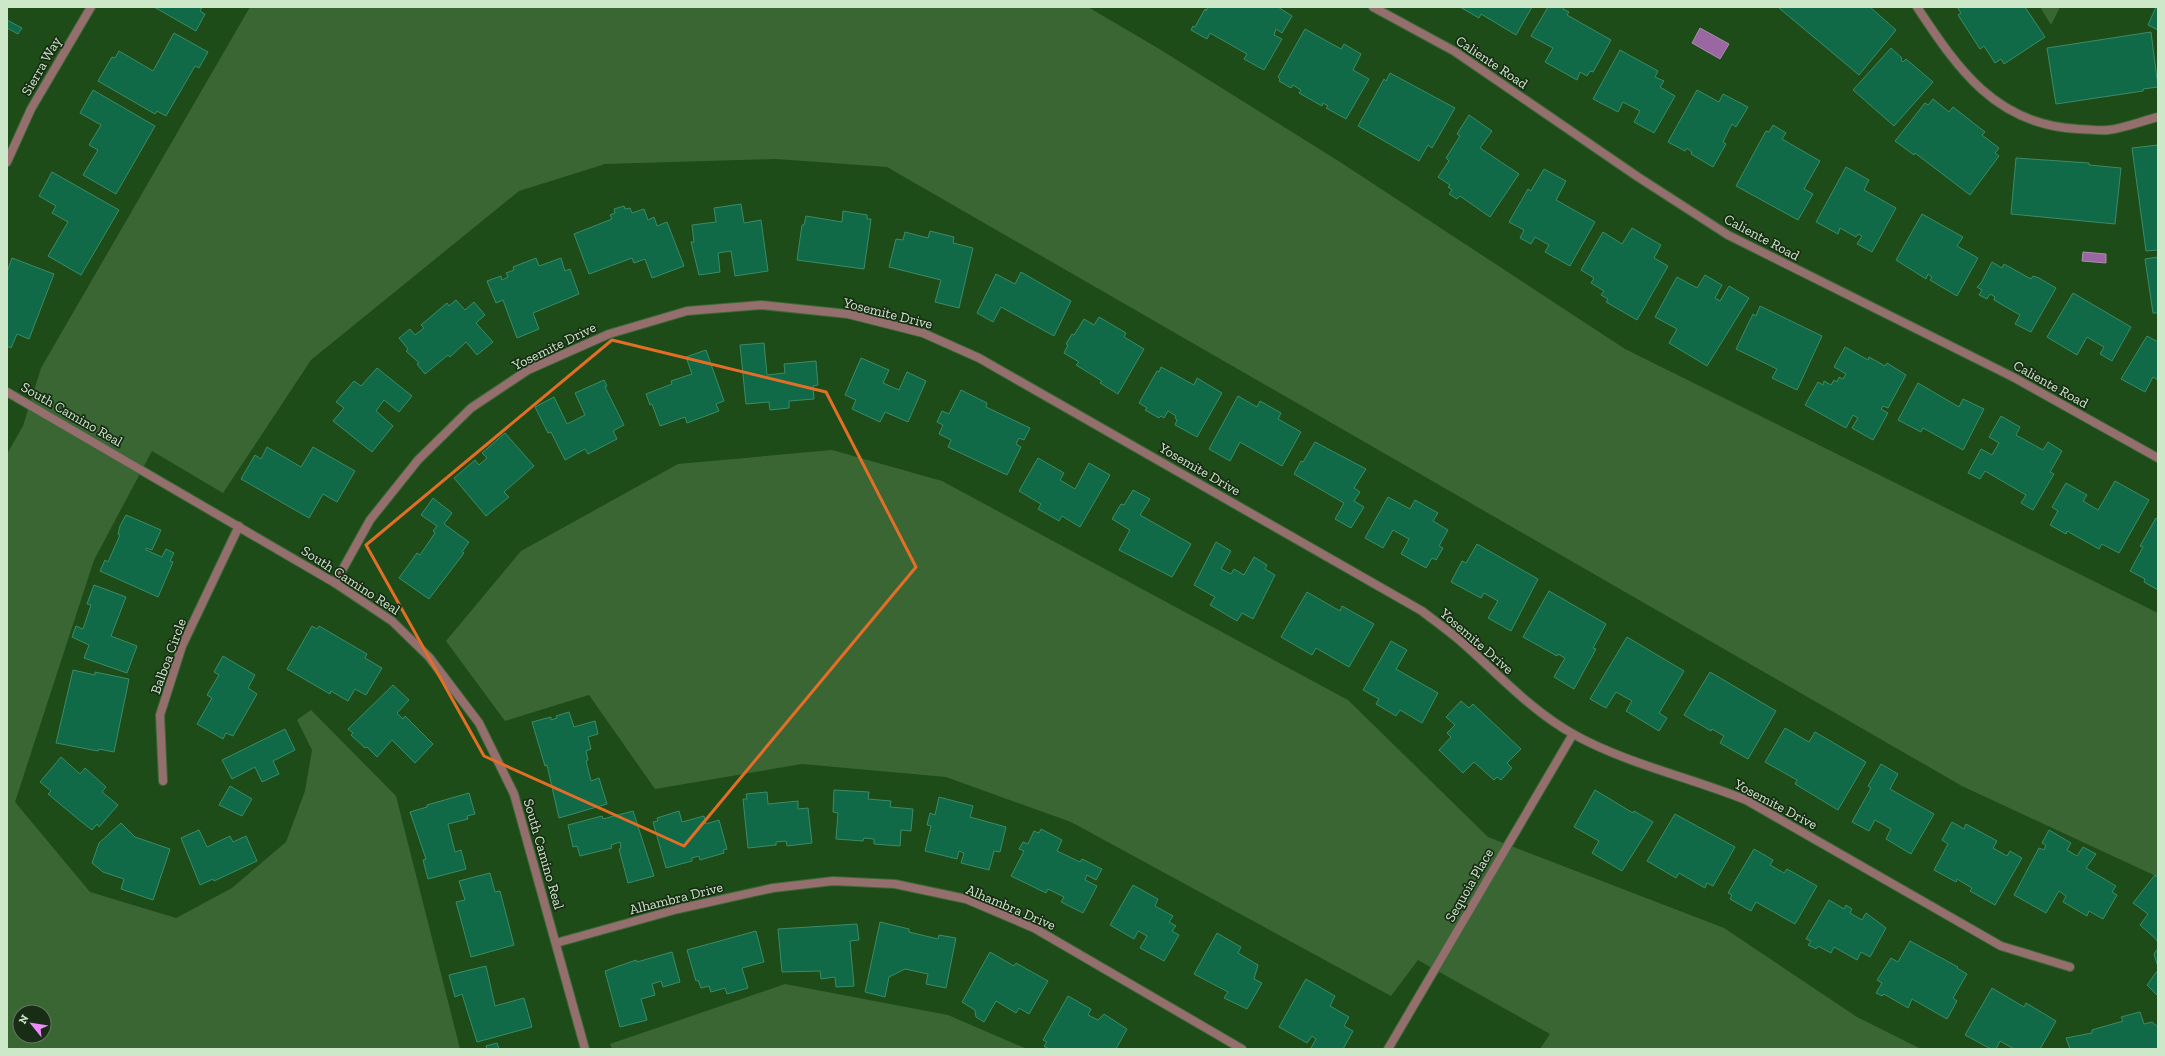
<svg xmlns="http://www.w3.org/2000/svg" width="2165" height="1056" font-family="'Zilla Slab',serif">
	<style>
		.green { fill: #3a6634; fill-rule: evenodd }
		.water { fill: #9a67a3; stroke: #a98dae }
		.building { fill: #106947; stroke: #3c8b67 }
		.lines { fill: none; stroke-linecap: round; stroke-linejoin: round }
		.minor-casing { stroke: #3e6838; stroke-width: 10 }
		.minor { stroke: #946f6d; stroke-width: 8 }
		.marked { fill: none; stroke: #e46e28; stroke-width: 3; stroke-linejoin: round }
		.labels { text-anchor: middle; stroke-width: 3.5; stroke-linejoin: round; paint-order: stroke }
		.street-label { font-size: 14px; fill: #cde7c9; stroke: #192d16 }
	</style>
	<rect width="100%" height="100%" fill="#1e4c18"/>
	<!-- green -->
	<g class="green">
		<path d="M250,7H1088L1161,50L1340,162L1625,349L2158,613V877L1962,786L887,167L776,159L605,164L519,191L311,360L223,493L152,451L94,560L15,802L90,892L176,918L232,888L286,842L305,791L312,750L297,720L311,710L396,796L460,1049H7V454L23,426L41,368ZM20,1012H44V1036H20Z"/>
		<path d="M2040,7H2060L2051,25Z"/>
		<path d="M832,450L942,481L1348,700L1488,837L1724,928L1857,1017L1921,1049H1540L1550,1034L1418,960L1391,996L1071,822L946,777L802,764L655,789L589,695L505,721L446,641L521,551L678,464Z"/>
		<path d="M785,984L948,1015L1027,1049H612L610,1044Z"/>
	</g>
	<!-- water -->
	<g class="water">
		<path d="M1700,28L1729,44L1720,59L1692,43Z"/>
		<path d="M2083,252L2106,254V263L2082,261Z"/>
	</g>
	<!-- building -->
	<g class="building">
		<path d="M154,7H202L200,11L205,14L196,31Z"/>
		<path d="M1208,7H1278L1292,16L1282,33L1276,29L1274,35L1282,39L1264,70L1244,59L1247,54L1210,33L1207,39L1191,30L1193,26L1195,27L1205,9L1206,11Z"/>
		<path d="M1460,7H1532L1516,35L1481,14L1479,18Z"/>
		<path d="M1548,7H1564L1563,9L1569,12L1567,15L1611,40L1593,72L1590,71L1587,76L1580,72L1577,80L1545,62L1553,48L1531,36Z"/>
		<path d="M1780,7H1870L1896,30L1859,75L1779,8Z"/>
		<path d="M1957,7H2025L2045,37L2004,64L2001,59L1995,63L1984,46L1980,49L1958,15L1961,13Z"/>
		<path d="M2156,7H2158V30L2148,25Z"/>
		<path d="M7,20L22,28L18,34L7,28Z"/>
		<path d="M1305,29L1341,49L1344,44L1361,54L1353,70L1369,79L1346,119L1326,108L1328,106L1323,103L1322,106L1299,93L1301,90L1293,85L1291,88L1279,81L1280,79L1278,77Z"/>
		<path d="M2151,32L2158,87L2143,89V91L2056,104L2047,48Z"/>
		<path d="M174,33L208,52L199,68L195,66L166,116L157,111L155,114L98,81L112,57L115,58L119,51L153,71Z"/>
		<path d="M1891,48L1902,58L1901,60L1903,62L1906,59L1933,82L1894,126L1853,90Z"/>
		<path d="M1620,50L1658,71L1655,77L1664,81L1660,87L1675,96L1654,133L1634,122L1640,111L1623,102L1618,112L1593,99Z"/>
		<path d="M1390,73L1455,108L1432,148L1428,145L1419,161L1358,126L1384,79L1386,81Z"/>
		<path d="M93,90L155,126L116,194L83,175L98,150L89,145L101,125L80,113Z"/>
		<path d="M1697,90L1719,102L1723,94L1748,107L1736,127L1732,124L1723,142L1726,144L1713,167L1691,154L1692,152L1687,148L1685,151L1668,142Z"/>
		<path d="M1933,99L1949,112L1953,107L1985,132L1982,135L1999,148L1995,153L1999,156L1970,195L1915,153L1914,155L1895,141L1925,103L1928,105Z"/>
		<path d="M1469,115L1492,131L1480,148L1519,174L1490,217L1460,196L1457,199L1449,194L1452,190L1448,187L1450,185L1438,177L1449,161L1446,158L1460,136L1457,134Z"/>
		<path d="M1773,125L1786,133L1782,139L1820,161L1804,189L1813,194L1798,220L1736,186L1766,131L1769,132Z"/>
		<path d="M2158,145V250L2146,251L2132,148Z"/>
		<path d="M2016,158L2089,163V165L2121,168L2115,224L2011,214Z"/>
		<path d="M1846,167L1869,180L1864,190L1896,208L1872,252L1857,244L1862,236L1858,234L1856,237L1840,228L1838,234L1816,222Z"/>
		<path d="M1544,169L1566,181L1556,200L1595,222L1570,266L1545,252L1549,245L1535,237L1531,244L1520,238L1524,230L1509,222L1528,189L1531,191Z"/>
		<path d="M52,172L119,210L81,275L48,256L68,222L52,213L56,206L39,196Z"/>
		<path d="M741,204L744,223L761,220L768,271L735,276L731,251L718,253L720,272L699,275L691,242H694L692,225L716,222L714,208Z"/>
		<path d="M624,206L625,209L630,208L632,213L644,209L648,220L654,217L657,226L667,222L684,266L652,278L645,259L634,263L632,258L589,274L574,234L612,219L610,215L615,213L614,209Z"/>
		<path d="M843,211L867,215V219H871L864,269L797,260L802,225H804L806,216L842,222Z"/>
		<path d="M1922,214L1963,237L1957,246L1978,258L1957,296L1930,280L1932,277L1928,274L1926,279L1896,260Z"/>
		<path d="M1632,228L1661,245L1654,258L1668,266L1637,320L1606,302L1608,299L1601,295L1604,291L1591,283L1594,278L1581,270L1603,232L1622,244Z"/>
		<path d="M930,231L954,237L953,243L973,248L959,308L935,302L941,280L889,267L896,239L903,240L905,232L928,238Z"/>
		<path d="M2158,257V313H2153L2145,259Z"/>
		<path d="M12,258L54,274L29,339L17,334L11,348L7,346V272Z"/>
		<path d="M536,258L539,266L561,258L565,271L570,269L579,294L533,313L539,329L517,338L503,300L496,303L487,281L501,276L502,280L508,277L506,273L514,270L513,267Z"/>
		<path d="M1992,262L2002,268L2004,264L2031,279L2033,276L2039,278L2056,288L2031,332L2015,324L2020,315L1994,300L1995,297L1990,294L1987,299L1979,295L1982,290L1977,287L1981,283Z"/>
		<path d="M1021,272L1071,301L1054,336L1001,307L993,322L977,313L996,274L1015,284Z"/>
		<path d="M1705,275L1722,285L1715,298L1720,301L1729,286L1749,298L1707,366L1669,343L1677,329L1655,317L1677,277L1697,288Z"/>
		<path d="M2073,293L2131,327L2112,361L2100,354L2104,347L2087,337L2077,355L2047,337Z"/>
		<path d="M456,300L465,310L474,302L485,315L476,323L493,342L477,355L466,342L450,357L448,355L425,374L417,364L419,363L406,351L408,349L399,338L410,329L415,335L424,328L421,325L447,303L449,306Z"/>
		<path d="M1760,306L1822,336L1797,390L1772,378L1777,369L1736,349L1753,314L1756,316Z"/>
		<path d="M1099,317L1126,333L1124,337L1144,349L1118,394L1100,383L1102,381L1076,365L1079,362L1064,353L1068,345L1066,344L1072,334L1074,335L1084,319L1094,325Z"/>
		<path d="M2147,336L2158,342V380L2153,377L2145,392L2121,379Z"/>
		<path d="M764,343L767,375L785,373L784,364L816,361L818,385L813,386L814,399L789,401V408L770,410L769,402L746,404L740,345Z"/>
		<path d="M1845,347L1868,360L1869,357L1885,366L1887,363L1906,375L1888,408L1883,406L1881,409L1888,413L1873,440L1852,428L1858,418L1853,415L1846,428L1805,405L1818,382L1823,385L1824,381L1831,385L1834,380L1837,382L1839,377L1843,379L1846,374L1834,367Z"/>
		<path d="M706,350L724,401L716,404L719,411L687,423L685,417L660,426L652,404L650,405L646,394L672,384L671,381L692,374L686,357Z"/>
		<path d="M861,358L889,370L883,383L899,390L907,372L926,381L908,422L885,412L880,422L852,409L856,400L845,395Z"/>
		<path d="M1161,367L1194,385L1197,378L1222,393L1197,437L1175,425L1177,420L1175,418L1176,416L1168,411L1164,418L1161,416L1159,418L1145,410L1147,408L1139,403L1157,371L1159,372Z"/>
		<path d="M377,368L412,396L399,412L384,400L376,411L393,426L372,452L333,421L344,408L336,402L354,381L361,386Z"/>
		<path d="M604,380L607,386L605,387L624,425L613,431L617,439L588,454L585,449L565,460L551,432L548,433L535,407L554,397L567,424L585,415L575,393Z"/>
		<path d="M1918,383L1959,407L1963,399L1984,409L1963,450L1923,428L1921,432L1898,420Z"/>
		<path d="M961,390L987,403L986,407L1030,428L1024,440L1019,438L1016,444L1021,447L1007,475L948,447L951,440L939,434L943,425L937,422L942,411L949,414Z"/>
		<path d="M1238,396L1257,407L1260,401L1281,413L1278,419L1301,432L1282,466L1240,442L1230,461L1209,449Z"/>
		<path d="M2001,416L2020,427L2016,435L2043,450L2048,442L2062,451L2050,472L2054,474L2033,510L2021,503L2026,495L1985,471L1980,479L1968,473L1981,449L1992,455L1999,443L1989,437Z"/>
		<path d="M505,433L534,466L504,492L509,497L486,516L454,478L475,460L479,465L487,458L482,453Z"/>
		<path d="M1315,442L1366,469L1354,488L1360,492L1354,501L1364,507L1351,528L1335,519L1344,503L1294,474L1301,461L1303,462Z"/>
		<path d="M267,447L301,467L313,447L355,471L337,502L323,494L309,518L241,479L255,455L261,459Z"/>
		<path d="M1038,458L1064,473L1060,480L1075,489L1089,463L1110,475L1080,527L1062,516L1059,521L1038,509L1041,504L1019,491Z"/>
		<path d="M2115,481L2149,500L2119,553L2102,544L2099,549L2067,531L2066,534L2050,525L2058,511L2052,507L2066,483L2087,495L2083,501L2098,510Z"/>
		<path d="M1133,490L1150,499L1140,515L1191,544L1172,577L1119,550L1130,530L1112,519L1121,504L1124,505Z"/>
		<path d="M1388,497L1410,509L1415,500L1438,513L1433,521L1448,530L1439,546L1443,548L1436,560L1432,558L1426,568L1401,554L1409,539L1393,530L1383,548L1365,538Z"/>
		<path d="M433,498L452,513L444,524L469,542L462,552L464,553L429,599L399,578L417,553L420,555L435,533L433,531L437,526L421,515Z"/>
		<path d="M126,515L161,530L152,550L146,548V550L162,557L166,549L174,553L170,561L173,562L158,597L100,571L105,560L108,562L120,535L118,534L120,526Z"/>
		<path d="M2156,518L2158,519V590L2144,582L2145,579L2130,571L2143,547L2140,546Z"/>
		<path d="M1216,542L1231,551L1221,569L1231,574L1234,569L1244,575L1254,557L1267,565L1265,569L1275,575L1253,619L1242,613L1237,621L1210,605L1215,597L1194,585Z"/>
		<path d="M1477,544L1538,579L1511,631L1488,618L1498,601L1484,593L1481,598L1451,582L1462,561L1466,563Z"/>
		<path d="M94,585L126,597L111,636L137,646L127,673L84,658L89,645L72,637L76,626L83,629L91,605L87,604Z"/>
		<path d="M1549,591L1606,624L1593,648L1596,649L1574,689L1554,677L1565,658L1558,654L1557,656L1523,637Z"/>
		<path d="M1307,592L1340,611L1342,606L1374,624L1349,667L1316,648L1312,655L1281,637Z"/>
		<path d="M312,626L317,629L319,626L367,654L365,658L382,668L366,695L355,689L348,701L331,691L330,694L287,669Z"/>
		<path d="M1627,637L1684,671L1659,713L1667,718L1659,731L1626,711L1632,701L1616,692L1606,708L1590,699Z"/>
		<path d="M1391,641L1407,650L1396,669L1438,693L1422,723L1400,710L1396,716L1376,704L1379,699L1363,690Z"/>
		<path d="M223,656L255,675L248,688L257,694L233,736L226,733L223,739L197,724L212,698L207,695L219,675L214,672Z"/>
		<path d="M73,670L95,675V672L129,679L114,752L99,749L98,751L56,743Z"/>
		<path d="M1710,672L1776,711L1748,759L1720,743L1724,736L1712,729L1711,731L1684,715Z"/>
		<path d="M393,685L409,700L397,713L403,719L405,716L433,744L415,763L392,740L377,757L367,747L365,748L351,735L353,733L348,729Z"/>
		<path d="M1461,701L1469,708L1473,704L1521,749L1507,763L1512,768L1501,780L1497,777L1494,780L1474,762L1463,773L1439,750L1451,737L1447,733L1455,725L1446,717Z"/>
		<path d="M569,712L574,727L595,721L598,734L588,737L591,749L586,751L588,760L586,761L591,781L599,778L607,804L559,818L547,765L545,766L532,722L551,717V720L557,718L556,716Z"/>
		<path d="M1785,728L1809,742L1815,732L1866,762L1838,810L1795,784L1797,780L1765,762Z"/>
		<path d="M285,729L295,750L273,761L279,774L262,782L255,767L232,779L222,760Z"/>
		<path d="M61,757L80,774L85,768L106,787L102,792L118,805L99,827L97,824L92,830L78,819L48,794L51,791L40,782Z"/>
		<path d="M1881,764L1898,774L1890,789L1934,814L1911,854L1886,839L1891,829L1875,820L1869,831L1852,822L1871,788L1868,786Z"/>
		<path d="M230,786L252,799L242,816L219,805Z"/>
		<path d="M834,790L869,792L868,799L891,801L890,807L913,809L911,831L901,830L900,846L874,844V839L864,838L863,841L836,839L838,813L833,812Z"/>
		<path d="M1595,790L1633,813L1634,811L1653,822L1622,871L1592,853L1599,841L1574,827Z"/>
		<path d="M767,792L768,804L798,801V809L808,808L812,843L787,846L786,841L776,842V845L748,848L743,799H747L746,794Z"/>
		<path d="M469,793L475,814L467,816L468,819L448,824L455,852L461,850L466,869L428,879L423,860L426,859L410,812L427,807V805Z"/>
		<path d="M939,797L973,806L970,817L1006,827L1000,852L994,851L989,870L961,863L964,853L959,851L957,859L925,851L931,826L927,825L930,813L935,815Z"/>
		<path d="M633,811L654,876L628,883L619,849L621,848L620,842L611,845L612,848L580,856L577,846L573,847L568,825L602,816L603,819Z"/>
		<path d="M679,811L682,822L704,816L706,824L719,820L727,849L723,850L724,853L700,860L699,856L692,858V861L666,868L653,822L658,821L657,818Z"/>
		<path d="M1675,814L1735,847L1713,886L1707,883L1705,888L1679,873L1676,878L1647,861Z"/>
		<path d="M1952,822L1964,829L1966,824L1997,841L1993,848L2007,856L2010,851L2022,858L1995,905L1970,891L1972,888L1957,879L1956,882L1934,870L1948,844L1942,840Z"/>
		<path d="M121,823L135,837L170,849L153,900L121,889L124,879L103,872L92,863L99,843Z"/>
		<path d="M1041,829L1062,840L1057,851L1080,862L1082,859L1102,869L1096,880L1087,875L1085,880L1097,886L1083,913L1061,902L1064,897L1048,889L1046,893L1011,876L1024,851L1019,849L1023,842L1028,844L1034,831L1039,833Z"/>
		<path d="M199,830L207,847L230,836L233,842L246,836L257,861L214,881L213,879L200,885L181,838Z"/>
		<path d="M2049,830L2071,843L2067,850L2077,856L2083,847L2096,854L2086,868L2116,886L2112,892L2117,895L2103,919L2089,911L2087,916L2063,902L2066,896L2059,891L2046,913L2014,895L2039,848L2044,850L2046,845L2042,843Z"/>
		<path d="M1754,849L1773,860L1770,865L1784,873L1787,869L1817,886L1795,924L1756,902L1751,911L1730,899L1732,895L1728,893Z"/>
		<path d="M490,873L495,892L500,891L514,945L471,957L456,902L465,900L459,881Z"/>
		<path d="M2155,875L2158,878V943L2156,939L2140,925L2148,914L2133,903Z"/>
		<path d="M1133,885L1158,899L1155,906L1173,916L1169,922L1176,926L1172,931L1179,935L1164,961L1140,948L1147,936L1138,931L1134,939L1110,925Z"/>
		<path d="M1829,900L1844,909L1846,905L1852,909L1850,913L1862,920L1866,913L1886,928L1870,957L1861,952L1857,960L1834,947L1831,953L1818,946L1816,949L1808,945L1811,941L1806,939Z"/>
		<path d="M880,922L909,929V932L938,939L939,935L956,938L946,988L926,984L928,974L905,969L889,977L885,997L865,992Z"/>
		<path d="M857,924L859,940L850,941L854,986L836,987L835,977L821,979L820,971L782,972L778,929Z"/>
		<path d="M756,931L764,962L742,968L748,988L727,994L725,988L711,992L709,986L701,988L698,980L696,981L687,950Z"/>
		<path d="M1217,933L1241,947L1238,953L1258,965L1254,979L1262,983L1247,1009L1224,998L1228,992L1194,974Z"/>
		<path d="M1910,941L1958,967L1957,968L1967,974L1953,998L1957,1001L1947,1019L1912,999L1908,1008L1884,994L1882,996L1876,993L1882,983L1877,980L1891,958L1898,962Z"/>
		<path d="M2158,948V967L2154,954Z"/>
		<path d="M672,952L680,982L663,987L661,981L652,984L655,995L641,999L647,1020L620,1027L605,971L636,960L637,962Z"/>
		<path d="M990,952L1014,966L1016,963L1048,981L1029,1014L1019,1008L1016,1013L996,1001L984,1022L976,1017L975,1010L962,1002Z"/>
		<path d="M486,966L495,1006L524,998L532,1027L477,1042L462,994L455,997L449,975Z"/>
		<path d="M2158,970V996L2147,985Z"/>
		<path d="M1306,979L1335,996L1330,1006L1349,1017L1344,1026L1353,1031L1343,1049H1314L1311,1048L1316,1039L1312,1036L1307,1043L1279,1027Z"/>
		<path d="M1992,988L2024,1007L2026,1003L2056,1021L2040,1049H2014L2000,1041L1996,1049H1991L1965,1035Z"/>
		<path d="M1068,996L1091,1009L1088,1015L1098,1020L1104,1014L1127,1029L1116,1049H1049L1044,1046L1047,1042L1043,1040Z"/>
		<path d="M2140,1012L2144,1024L2152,1022L2158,1027V1049H2070L2066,1038L2092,1033V1030L2123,1021L2121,1017Z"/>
		<path d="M497,1043L499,1049H487L486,1046Z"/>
	</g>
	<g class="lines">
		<!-- minor casing -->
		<g class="minor-casing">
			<g id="minor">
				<path d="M1373,7L1454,51L1638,177L1728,235L2013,377L2158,458"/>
				<path d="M1917,7C1958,69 1996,125 2078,129C2087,129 2099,131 2108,130C2125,128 2142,121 2158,117"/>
				<path d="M7,162L31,109L91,7"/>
				<path d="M7,392L335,583L392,621L429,657L479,723L514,794L585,1049"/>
				<path d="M335,583L370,520L418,460L471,408L528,370L609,334L687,311L761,305L848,314L923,333L979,358L1422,611C1436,622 1452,633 1465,645C1500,676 1532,711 1573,734C1627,764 1689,777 1746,800L2001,946L2070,967"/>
				<path d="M163,781L160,715L182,646L239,526"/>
				<path d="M556,943L678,909L773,888L833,881L895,884L966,899L1034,928L1242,1049"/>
				<path d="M1388,1049L1573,734"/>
			</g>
		</g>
		<!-- minor -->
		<use href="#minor" class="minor"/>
	</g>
	<!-- marked area -->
	<path class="marked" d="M612,340L826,392L916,567L684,846L484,756L366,545Z"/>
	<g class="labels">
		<!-- street labels -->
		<g class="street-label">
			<text transform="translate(1492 62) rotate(34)" y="5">Caliente Road</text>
			<text transform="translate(41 66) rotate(-60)" y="5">Sierra Way</text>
			<text transform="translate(1762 237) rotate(28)" y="5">Caliente Road</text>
			<text transform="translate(888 313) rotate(14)" y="5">Yosemite Drive</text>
			<text transform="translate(554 346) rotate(-26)" y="5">Yosemite Drive</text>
			<text transform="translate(2051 384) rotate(29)" y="5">Caliente Road</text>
			<text transform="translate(72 414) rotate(30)" y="5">South Camino Real</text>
			<text transform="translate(1200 469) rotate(30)" y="5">Yosemite Drive</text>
			<text transform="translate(351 580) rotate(33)" y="5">South Camino Real</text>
			<text transform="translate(1477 641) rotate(41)" y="5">Yosemite Drive</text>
			<text transform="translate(168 656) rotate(-70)" y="5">Balboa Circle</text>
			<text transform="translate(1776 804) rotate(28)" y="5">Yosemite Drive</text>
			<text transform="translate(544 854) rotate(74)" y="5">South Camino Real</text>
			<text transform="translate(1469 885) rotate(-60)" y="5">Sequoia Place</text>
			<text transform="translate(676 898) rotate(-14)" y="5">Alhambra Drive</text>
			<text transform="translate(1011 907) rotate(23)" y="5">Alhambra Drive</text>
		</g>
	</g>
	<!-- border -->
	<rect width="2165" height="1056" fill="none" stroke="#cde7c9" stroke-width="16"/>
	<!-- north arrow -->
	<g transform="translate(32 1024) rotate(300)"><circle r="19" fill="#192d16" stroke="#61775e"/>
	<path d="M0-3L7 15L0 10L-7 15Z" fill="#eb8dfc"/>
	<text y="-6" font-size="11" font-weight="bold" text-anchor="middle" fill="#cde7c9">N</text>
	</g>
</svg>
